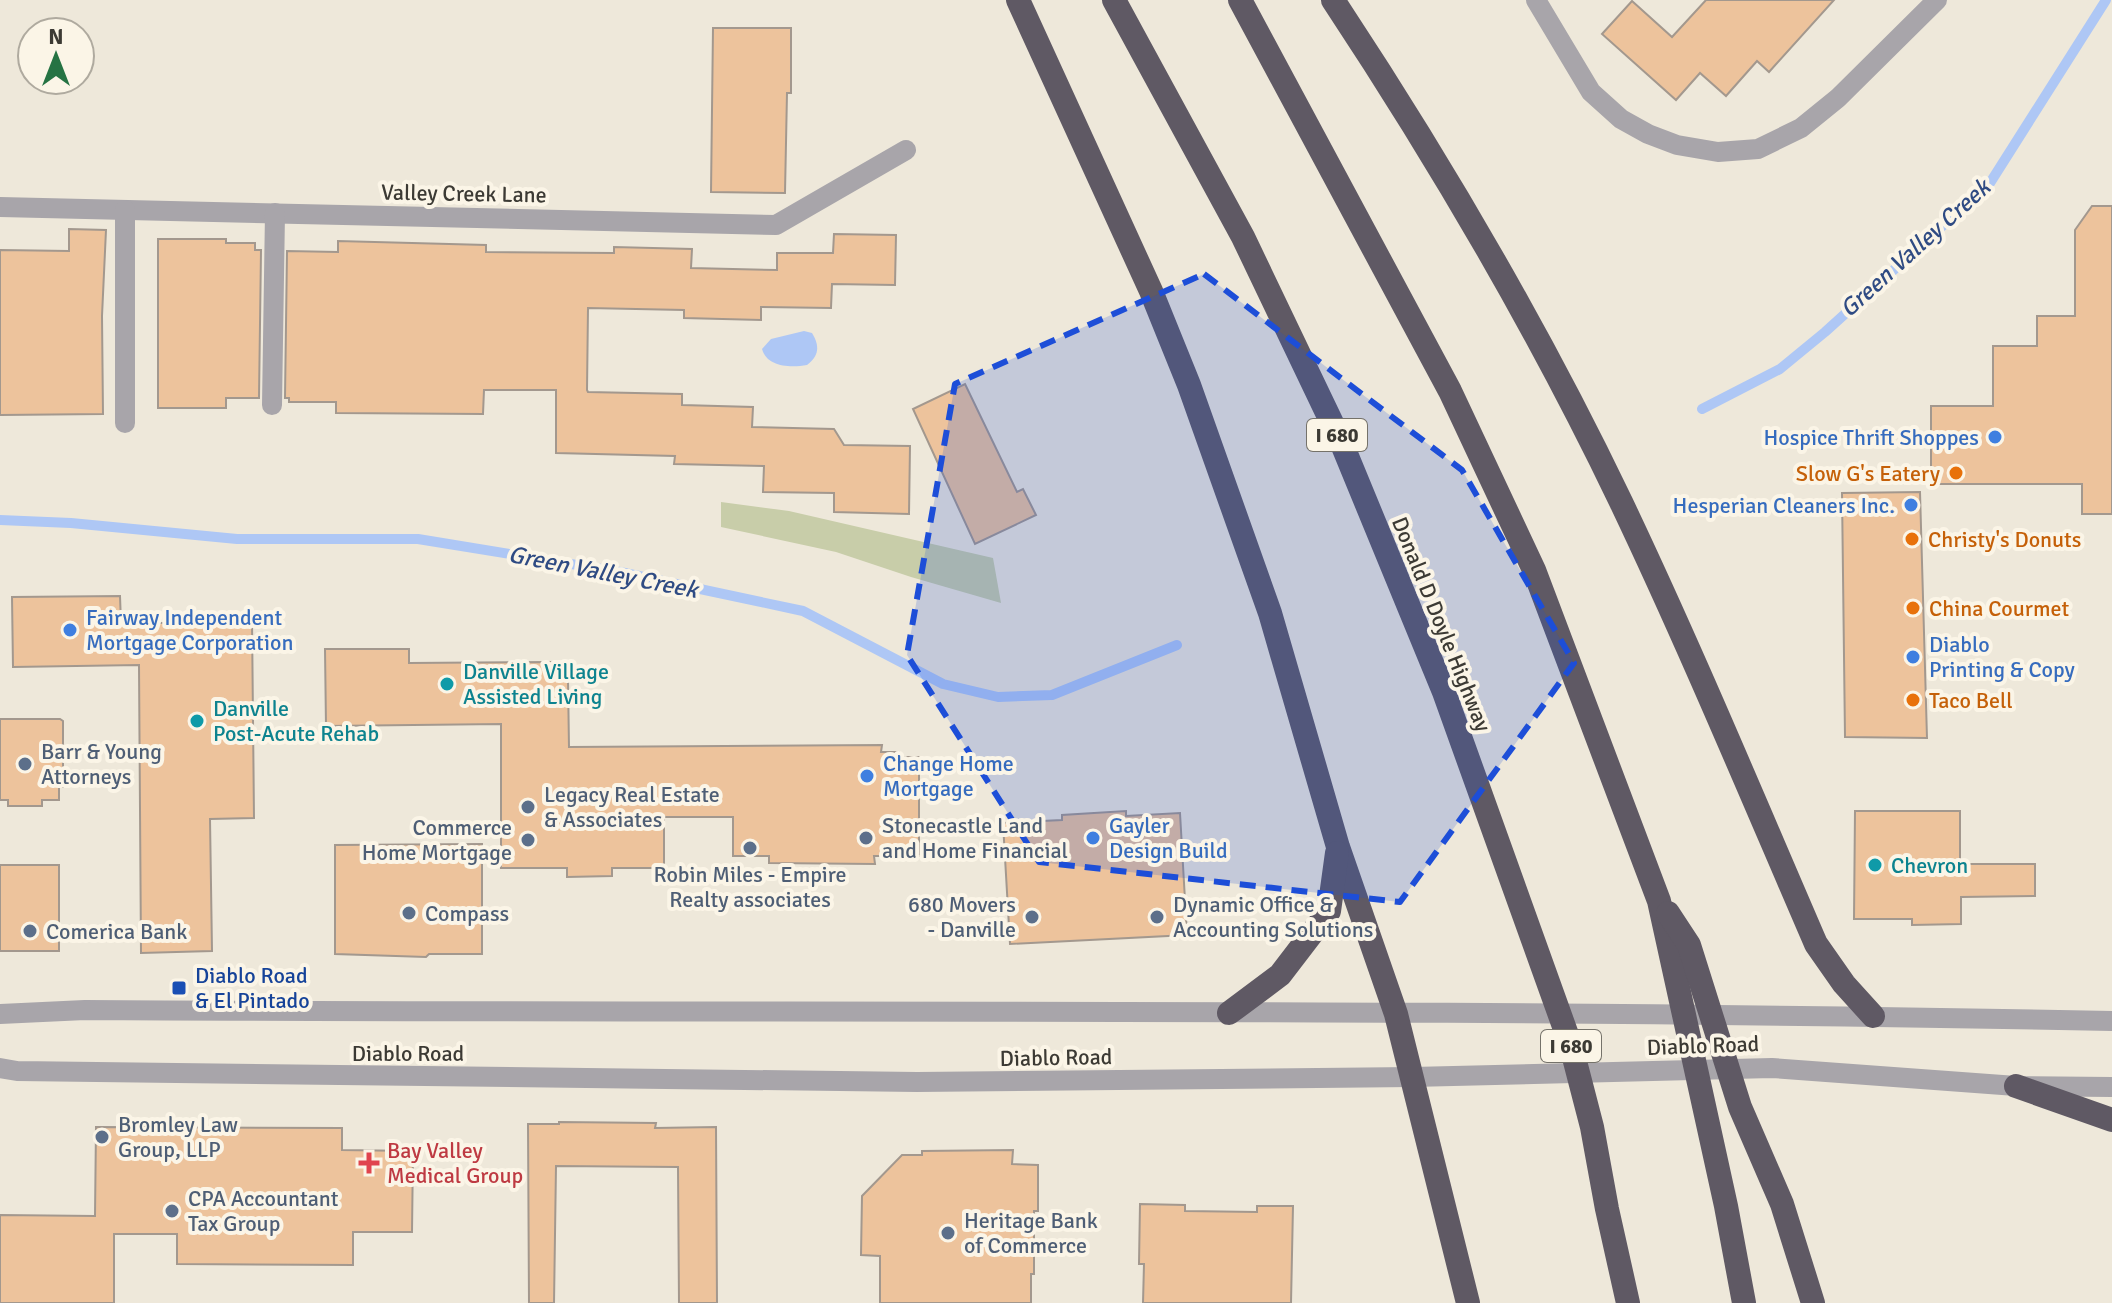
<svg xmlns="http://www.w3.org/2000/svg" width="2112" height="1303" font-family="Signika,sans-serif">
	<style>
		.green { fill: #c8cda9 }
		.water { fill: #aec7f5 }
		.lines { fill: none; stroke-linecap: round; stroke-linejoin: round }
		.stream { stroke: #aec7f5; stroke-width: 10 }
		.building { fill: #edc39c; stroke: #a3988e; stroke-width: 2 }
		.minor { stroke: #a8a5aa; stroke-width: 20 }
		.tertiary { stroke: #a8a5aa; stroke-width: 20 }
		.motorway { stroke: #5f5964; stroke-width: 24 }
		.marked { fill: #1d4ed8; fill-opacity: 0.2; stroke: #1d4ed8; stroke-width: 6; stroke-dasharray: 16 10; stroke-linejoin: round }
		.shop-dot { fill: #3f7fe0; stroke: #fbf5e7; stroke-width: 3 }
		.food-dot { fill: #e8710a; stroke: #fbf5e7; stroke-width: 3 }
		.culture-dot { fill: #0f9aa8; stroke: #fbf5e7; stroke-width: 3 }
		.service-dot { fill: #5c6f8a; stroke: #fbf5e7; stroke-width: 3 }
		.transit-dot { fill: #1a4fb4; stroke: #fbf5e7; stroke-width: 3 }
		.health-dot { fill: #e0444e; stroke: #fbf5e7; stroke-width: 3 }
		.labels { text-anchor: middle; stroke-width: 8; stroke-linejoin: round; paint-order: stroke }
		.shield { fill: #fbf5e7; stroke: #75726a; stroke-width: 2 }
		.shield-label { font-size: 20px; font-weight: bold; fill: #3c3a34 }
		.street-label { font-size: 22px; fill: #3c3a34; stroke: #fbf5e7 }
		.shop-label { font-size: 22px; fill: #366cbe; stroke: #fbf5e7; text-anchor: start }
		.food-label { font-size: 22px; fill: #c56008; stroke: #fbf5e7; text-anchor: start }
		.culture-label { font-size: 22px; fill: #0d838f; stroke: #fbf5e7; text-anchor: start }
		.service-label { font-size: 22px; fill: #4e5e75; stroke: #fbf5e7; text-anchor: start }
		.transit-label { font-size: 22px; fill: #164399; stroke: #fbf5e7; text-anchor: start }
		.health-label { font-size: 22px; fill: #be3a42; stroke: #fbf5e7; text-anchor: start }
		.water-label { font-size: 24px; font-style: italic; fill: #2f4b83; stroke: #fbf5e7 }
	</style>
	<rect width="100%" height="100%" fill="#eee8da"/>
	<!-- green -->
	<path class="green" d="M721,502L789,511L993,558L1001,603L911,577L836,552L721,527Z"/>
	<!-- water -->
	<path class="water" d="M804,331L812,333C820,346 819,356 807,365C790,368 767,367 762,349L771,339Z"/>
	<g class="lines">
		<!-- stream -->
		<g class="stream">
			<path d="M1702,409L1780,369L1825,332L1990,183L2106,0"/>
			<path d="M0,520L71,523L237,539H418L620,572L803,611L943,684L998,697L1052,695L1177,645"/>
		</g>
	</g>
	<!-- building -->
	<g class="building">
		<path d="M1706,0H1834L1769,72L1757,61L1726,96L1700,73L1676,100L1602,34L1632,1L1672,37Z"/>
		<path d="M713,28H791V93H787L785,193L711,192Z"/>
		<path d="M2092,206H2112V514H2082V484H1931V406H1993V346H2037V316H2075V230Z"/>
		<path d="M69,229L106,230L102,316L103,414L0,415V250L69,251Z"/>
		<path d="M834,234L896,235L895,285L832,284L831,308L761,307V320L684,318V310L588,308L587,390L588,392L682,394V405L753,407L752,427L834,429L844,445L910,446L909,514L834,512V493L763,492L764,466L674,464L675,456L556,453V390H484L483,414L336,413V402H289V398H285L287,251L338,252V241L486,245V252L614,253V247L692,249L691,268L777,270V253H833Z"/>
		<path d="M158,239H226V243H255V250H261L259,398H226V408H158Z"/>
		<path d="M965,384L1017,492L1023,489L1036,515L975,544L913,409Z"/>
		<path d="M1920,492L1927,738L1845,737L1842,493Z"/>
		<path d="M120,596L121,623H203V620H252L254,818L210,819L212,951L141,953L139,665L13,667L12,597Z"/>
		<path d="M325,649H409V663L554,662V680H568L569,747L882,745L881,752H899V757H919V856H874L875,864L769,863V856H733V817H664V868H612V876L567,877V868H501V724L326,726Z"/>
		<path d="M0,719H60L63,721V787H59V800H42V806H8V800H0Z"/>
		<path d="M1126,811V816L1180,813L1187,935L1010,944L1003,823L1062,820V815Z"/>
		<path d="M1855,811H1960V864H2035V896L1961,897V924L1912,925V919H1854Z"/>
		<path d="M482,844V954H429L426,957L335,954V845Z"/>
		<rect x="0" y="865" width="59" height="86"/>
		<path d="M559,1122L656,1123L655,1128L716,1127L717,1303H679L678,1167L556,1166L554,1303H529L528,1124H559Z"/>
		<path d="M96,1127L342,1128V1150L413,1151L412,1232H353V1265L177,1264V1234H114V1303H0V1215L95,1216Z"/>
		<path d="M1013,1150L1012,1164L1038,1165V1211H1034V1274H1031V1303H880V1256L861,1255L862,1196L902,1155H922V1151Z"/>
		<path d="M1140,1204L1185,1205V1211L1257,1212V1206H1293L1291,1303H1143L1144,1264H1139Z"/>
	</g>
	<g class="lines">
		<!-- minor -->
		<g class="minor">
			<path d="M1536,0L1591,92L1621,119L1648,134L1677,145L1718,152L1758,149L1801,128L1838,98L1937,0"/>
			<path d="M0,207L776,225L906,150"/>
			<path d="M272,405L275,213"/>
			<path d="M125,423V210"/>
		</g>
		<!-- tertiary -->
		<g class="tertiary">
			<path d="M0,1014L85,1010C761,1014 1437,1007 2112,1021"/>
			<path d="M0,1068L17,1071L917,1082L1412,1077L1772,1068L2016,1086L2112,1087"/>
		</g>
		<!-- motorway -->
		<g class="motorway">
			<path d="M1018,0L1151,291L1189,385L1270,613L1338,847L1396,1014L1468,1303"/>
			<path d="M1114,0L1243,237L1342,444L1444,692L1571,1046L1592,1127L1607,1209L1628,1303"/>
			<path d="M1240,0L1450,391L1534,570L1659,901L1726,1206L1744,1303"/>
			<path d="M1333,0C1439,160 1538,329 1621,502C1690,647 1752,796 1816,944L1844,984L1873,1016"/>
			<path d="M1668,913L1689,945L1740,1107L1782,1204L1813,1303"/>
			<path d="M1229,1013L1280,975L1329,911L1337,853"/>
			<path d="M2016,1086L2112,1120"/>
		</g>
	</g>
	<!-- marked area -->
	<path class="marked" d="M1204,274L1462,470L1574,663L1400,902L1039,862L907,655L955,384Z"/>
	<!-- markers -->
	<g class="shop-dot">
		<circle cx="1995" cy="437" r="8"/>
		<circle cx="1911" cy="505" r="8"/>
		<circle cx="70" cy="630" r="8"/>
		<circle cx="1913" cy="657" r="8"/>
		<circle cx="867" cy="776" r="8"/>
		<circle cx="1093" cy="838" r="8"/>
	</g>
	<g class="food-dot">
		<circle cx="1956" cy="473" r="8"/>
		<circle cx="1912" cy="539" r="8"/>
		<circle cx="1913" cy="608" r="8"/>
		<circle cx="1913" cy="700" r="8"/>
	</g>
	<g class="culture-dot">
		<circle cx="447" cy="684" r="8"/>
		<circle cx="197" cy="721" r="8"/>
		<circle cx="1875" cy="865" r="8"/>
	</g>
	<g class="service-dot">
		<circle cx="25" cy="764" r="8"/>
		<circle cx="528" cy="807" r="8"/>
		<circle cx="866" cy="838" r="8"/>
		<circle cx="528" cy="840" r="8"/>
		<circle cx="750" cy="848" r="8"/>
		<circle cx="409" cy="913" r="8"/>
		<circle cx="1032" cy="917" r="8"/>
		<circle cx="1157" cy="917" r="8"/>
		<circle cx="30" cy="931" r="8"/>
		<circle cx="102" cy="1137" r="8"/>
		<circle cx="172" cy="1211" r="8"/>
		<circle cx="948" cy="1233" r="8"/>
	</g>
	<rect class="transit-dot" x="171" y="980" width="16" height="16" rx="4"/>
	<path class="health-dot" d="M365 1151h8v8h8v8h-8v8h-8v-8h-8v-8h8z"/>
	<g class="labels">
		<!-- shield labels -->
		<g class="shield">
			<rect x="1307" y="419" width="60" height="32" rx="6"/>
			<rect x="1541" y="1030" width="60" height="32" rx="6"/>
		</g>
		<g class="shield-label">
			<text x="1337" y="442">I 680</text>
			<text x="1571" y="1053">I 680</text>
		</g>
		<!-- street labels -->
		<g class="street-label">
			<text transform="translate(464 193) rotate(1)" y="8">Valley Creek Lane</text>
			<text transform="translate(1442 624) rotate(68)" y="8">Donald D Doyle Highway</text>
			<text transform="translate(1703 1045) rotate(-2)" y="8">Diablo Road</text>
			<text x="408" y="1061">Diablo Road</text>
			<text transform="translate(1056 1057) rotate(-1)" y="8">Diablo Road</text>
		</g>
		<!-- shop labels -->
		<g class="shop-label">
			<text x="1979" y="445" text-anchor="end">Hospice Thrift Shoppes</text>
			<text x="1895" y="513" text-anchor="end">Hesperian Cleaners Inc.</text>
			<text x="86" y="625">Fairway Independent<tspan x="86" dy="25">Mortgage Corporation</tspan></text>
			<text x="1929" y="652">Diablo<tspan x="1929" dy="25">Printing &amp; Copy</tspan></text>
			<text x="883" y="771">Change Home<tspan x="883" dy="25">Mortgage</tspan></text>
			<text x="1109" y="833">Gayler<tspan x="1109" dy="25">Design Build</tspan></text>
		</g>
		<!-- food labels -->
		<g class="food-label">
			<text x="1940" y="481" text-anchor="end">Slow G's Eatery</text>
			<text x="1928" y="547">Christy's Donuts</text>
			<text x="1929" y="616">China Courmet</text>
			<text x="1929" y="708">Taco Bell</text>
		</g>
		<!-- culture labels -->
		<g class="culture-label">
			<text x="463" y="679">Danville Village<tspan x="463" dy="25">Assisted Living</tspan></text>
			<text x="213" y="716">Danville<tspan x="213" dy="25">Post-Acute Rehab</tspan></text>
			<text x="1891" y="873">Chevron</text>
		</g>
		<!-- service labels -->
		<g class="service-label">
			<text x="41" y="759">Barr &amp; Young<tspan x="41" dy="25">Attorneys</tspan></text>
			<text x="544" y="802">Legacy Real Estate<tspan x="544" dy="25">&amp; Associates</tspan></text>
			<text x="882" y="833">Stonecastle Land<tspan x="882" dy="25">and Home Financial</tspan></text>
			<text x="512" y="835" text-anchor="end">Commerce<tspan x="512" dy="25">Home Mortgage</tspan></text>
			<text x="750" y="882" text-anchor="middle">Robin Miles - Empire<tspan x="750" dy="25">Realty associates</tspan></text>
			<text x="1016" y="912" text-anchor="end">680 Movers<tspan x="1016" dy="25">- Danville</tspan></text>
			<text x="1173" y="912">Dynamic Office &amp;<tspan x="1173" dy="25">Accounting Solutions</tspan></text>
			<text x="425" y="921">Compass</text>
			<text x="46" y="939">Comerica Bank</text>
			<text x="118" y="1132">Bromley Law<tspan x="118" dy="25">Group, LLP</tspan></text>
			<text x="188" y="1206">CPA Accountant<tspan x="188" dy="25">Tax Group</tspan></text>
			<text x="964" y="1228">Heritage Bank<tspan x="964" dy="25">of Commerce</tspan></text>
		</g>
		<!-- transit labels -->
		<g class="transit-label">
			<text x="195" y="983">Diablo Road<tspan x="195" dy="25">&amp; El Pintado</tspan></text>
		</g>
		<!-- health labels -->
		<g class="health-label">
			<text x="387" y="1158">Bay Valley<tspan x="387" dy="25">Medical Group</tspan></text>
		</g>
		<!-- water labels -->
		<g class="water-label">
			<text transform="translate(1915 248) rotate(-42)" y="8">Green Valley Creek</text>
			<text transform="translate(603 572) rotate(11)" y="8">Green Valley Creek</text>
		</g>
	</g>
	<!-- north arrow -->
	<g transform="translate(56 56)"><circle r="38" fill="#fbf5e7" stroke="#afaa9f" stroke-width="2"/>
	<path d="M0-6L14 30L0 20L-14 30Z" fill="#257343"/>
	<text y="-12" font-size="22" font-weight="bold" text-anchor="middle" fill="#3c3a34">N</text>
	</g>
</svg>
